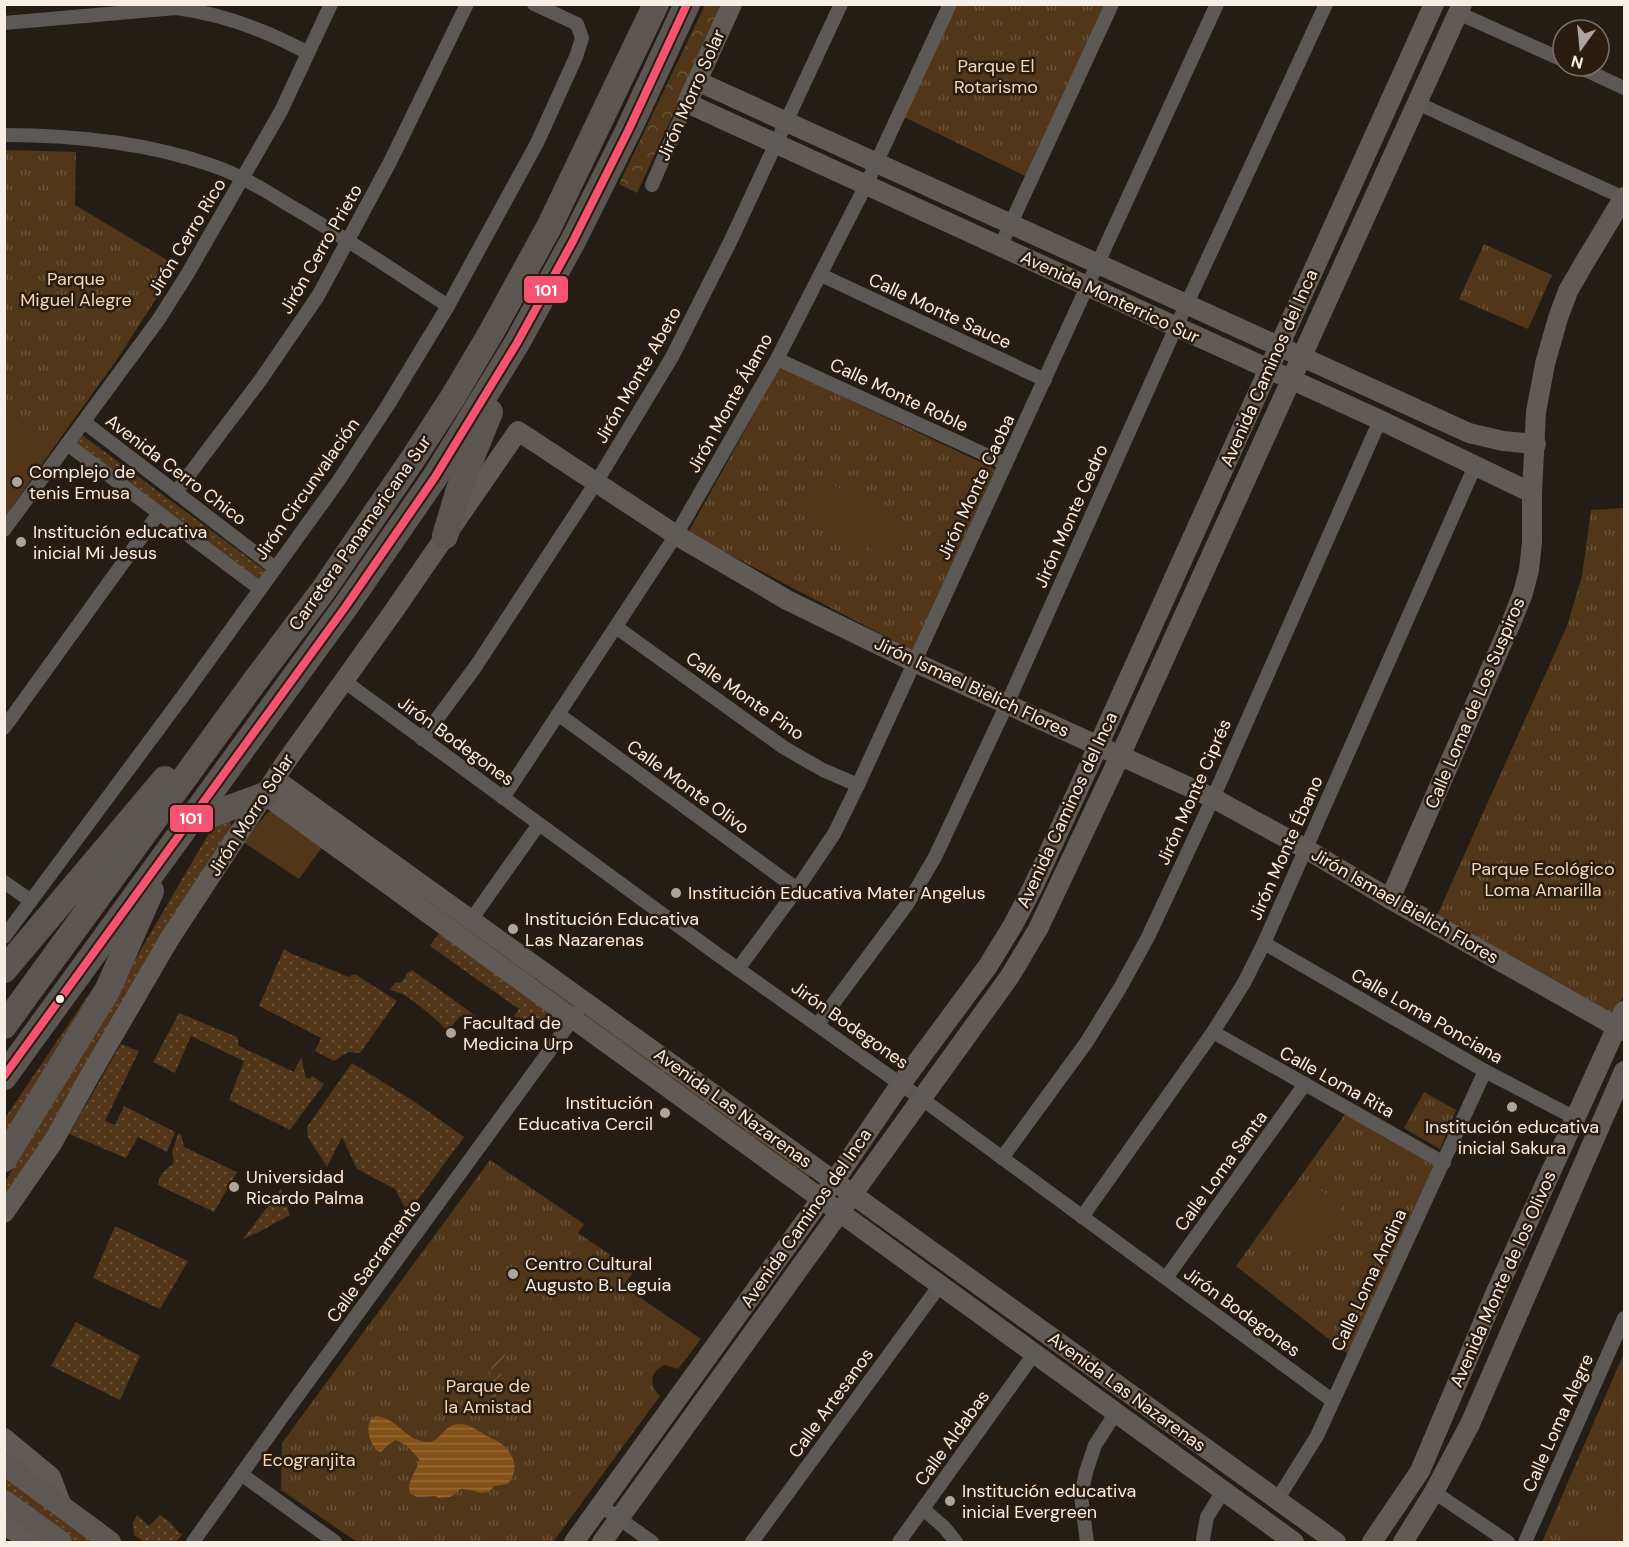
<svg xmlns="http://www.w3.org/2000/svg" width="1629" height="1547" font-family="'DM Sans',sans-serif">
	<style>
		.grass { fill: url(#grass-dots) }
		.forest { fill: url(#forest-crowns) }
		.park { fill: url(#park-tufts) }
		.garden { fill: url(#garden-furrows) }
		.pitch { fill: #513619 }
		.water { fill: url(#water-rules) }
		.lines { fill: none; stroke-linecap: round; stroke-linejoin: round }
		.street { stroke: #5c5856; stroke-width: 14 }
		.secondary { stroke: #605b57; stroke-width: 20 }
		.primary { stroke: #5e5854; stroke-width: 22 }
		.highway { stroke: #5b5651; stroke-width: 26 }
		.bus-1-casing { stroke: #2a1d10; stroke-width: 12 }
		.bus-1 { stroke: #f65372; stroke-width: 8 }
		.poi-dot { fill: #ada59d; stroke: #2a1d10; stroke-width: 2 }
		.bus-dot { fill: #f7eee5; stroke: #2a1d10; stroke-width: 2 }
		.labels { text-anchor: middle; stroke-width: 5; stroke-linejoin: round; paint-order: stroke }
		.park-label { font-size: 18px; fill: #f6d6b8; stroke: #2a1d10 }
		.street-label { font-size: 18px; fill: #f7eee5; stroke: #2a1d10 }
		.poi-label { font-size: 18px; fill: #f7eee5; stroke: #2a1d10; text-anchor: start }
		.line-badge { stroke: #2a1d10; stroke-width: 2 }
		.badge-label { font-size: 16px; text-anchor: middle; font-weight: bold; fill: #fff }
	</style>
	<defs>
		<pattern id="grass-dots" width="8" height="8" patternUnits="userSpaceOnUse" patternTransform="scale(1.5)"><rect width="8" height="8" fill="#513619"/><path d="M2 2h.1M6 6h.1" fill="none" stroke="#6b533a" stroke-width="1.8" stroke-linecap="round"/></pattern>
		<pattern id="forest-crowns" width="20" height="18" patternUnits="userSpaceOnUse" patternTransform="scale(1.5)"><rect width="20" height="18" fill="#513619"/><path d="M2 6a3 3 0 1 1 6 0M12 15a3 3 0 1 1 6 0" fill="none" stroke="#6b533a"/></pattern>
		<pattern id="park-tufts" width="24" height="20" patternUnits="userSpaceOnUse" patternTransform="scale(1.5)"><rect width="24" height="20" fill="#513619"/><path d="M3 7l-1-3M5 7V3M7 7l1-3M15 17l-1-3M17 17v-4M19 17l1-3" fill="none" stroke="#6b533a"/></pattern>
		<pattern id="garden-furrows" width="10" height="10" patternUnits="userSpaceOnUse" patternTransform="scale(1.5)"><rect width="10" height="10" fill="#513619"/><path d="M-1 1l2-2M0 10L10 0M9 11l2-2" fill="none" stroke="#6b533a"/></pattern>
		<pattern id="water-rules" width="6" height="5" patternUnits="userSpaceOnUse" patternTransform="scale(1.5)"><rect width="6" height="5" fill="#845218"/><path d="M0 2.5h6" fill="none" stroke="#966b39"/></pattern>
	</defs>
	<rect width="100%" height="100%" fill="#241d16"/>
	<!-- grass -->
	<g class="grass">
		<path d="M82,435L266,571L259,581L75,445Z"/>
		<path d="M230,819L232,829L5,1203V1182L212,828Z"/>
		<path d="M440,932L555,1014L547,1025L531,1014L524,1024L514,1016L519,1009L430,946Z"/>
		<path d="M284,949L292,954L349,977L355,974L397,1001L360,1053L348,1052L334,1061L315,1051L321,1038L259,1006Z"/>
		<path d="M412,970L476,1016L466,1019L460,1016L452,1026L446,1029C433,1017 419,1004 404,995C399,992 395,993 390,989L396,982L400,983L405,978L406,974Z"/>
		<path d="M95,985L97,993L5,1141V1118Z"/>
		<path d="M591,1012L813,1174L807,1179L586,1019Z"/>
		<path d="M179,1013L237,1037L239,1046L294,1072L301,1057L306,1078L309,1079L312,1076L324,1084L290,1130L229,1100L244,1061L191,1036L175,1073L153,1062Z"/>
		<path d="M121,1044L139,1051L105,1121L115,1125L124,1106L175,1132L167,1152L138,1137L126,1158L69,1134Z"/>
		<path d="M352,1063L415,1102L464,1137L408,1213L395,1189L357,1169L342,1137L327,1167L308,1137L307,1127Z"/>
		<path d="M178,1134H181L184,1147L237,1172L214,1212L158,1185C159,1177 164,1169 172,1165L174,1162L172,1152Z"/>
		<path d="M281,1189L290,1215L259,1232L243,1239Z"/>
		<path d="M115,1226L188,1261L160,1309L93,1278Z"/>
		<path d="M76,1322L140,1356L120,1400L51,1366Z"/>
		<path d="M5,1473L99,1542H75L5,1491Z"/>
		<path d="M137,1515L149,1526L160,1515L170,1522L179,1533L183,1534L176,1542H144L134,1535L133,1523Z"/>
	</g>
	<!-- forest -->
	<path class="forest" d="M705,5H724L637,193L619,184Z"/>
	<!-- park -->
	<g class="park">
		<path d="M955,5H1104L1025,176L902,116Z"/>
		<path d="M5,150L76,152L75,205L177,266L118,358L54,447L5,409Z"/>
		<path d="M1484,244L1552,275L1528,329L1459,299Z"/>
		<path d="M780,367L995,469L913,651L688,533Z"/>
		<path d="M1624,506V994L1613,1019L1435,920L1567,626L1582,576L1591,510L1624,508Z"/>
		<path d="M1424,1092L1456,1110L1440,1149L1404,1128Z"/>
		<path d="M1346,1113L1437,1165L1349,1355L1236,1266Z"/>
		<path d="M490,1160L584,1224L578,1233L634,1271L623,1286L701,1339L678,1369L665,1365C650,1371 648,1385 660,1396L553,1542H357L281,1490L282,1443Z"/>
		<path d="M1624,1353V1542H1542Z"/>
	</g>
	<!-- garden -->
	<path class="garden" d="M494,1352L505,1354L497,1400L486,1398Z"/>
	<!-- pitch -->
	<g class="pitch">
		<path d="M5,409L54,447L5,517Z"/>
		<path d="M822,478L901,525L882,556L804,508Z"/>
		<path d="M268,812H276L323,846L299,879L243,842Z"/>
		<path d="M1309,1182L1342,1206L1305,1257L1272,1233Z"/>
		<path d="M1607,1503L1624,1514V1535L1620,1542H1581Z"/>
	</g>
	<!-- water -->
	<path class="water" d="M376,1416C400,1419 405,1442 429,1442C440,1442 444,1424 459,1424C471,1424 479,1432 489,1437C495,1441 490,1437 497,1441C507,1446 517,1460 514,1472C513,1476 510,1480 508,1484L494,1486L489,1492L481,1493L471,1490L461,1489L450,1497L438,1498L436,1496L417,1497L410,1493C406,1479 418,1472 419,1459L406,1445L396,1440L389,1444L381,1452L376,1450C369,1440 363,1423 376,1416Z"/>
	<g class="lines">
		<!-- street -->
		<g class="street">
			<path d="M1458,13L1563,60"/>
			<path d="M4,23L176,8C223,14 266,30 308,53"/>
			<path d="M1577,66L1624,88"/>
			<path d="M1417,103L1624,198"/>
			<path d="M4,135C72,135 147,143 211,165C238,174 263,189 287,204C343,236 395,271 448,306"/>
			<path d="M652,185L687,103"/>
			<path d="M1000,247L1112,4"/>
			<path d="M821,275L1045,380"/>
			<path d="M777,359L1006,464"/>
			<path d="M84,422L275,568"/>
			<path d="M67,444L260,589"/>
			<path d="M176,492L259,382L318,296L390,162L467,4"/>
			<path d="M4,530L159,319L188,273L281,111L331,4"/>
			<path d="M616,627L783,747L823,770L858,785"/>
			<path d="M344,681L714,952L933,1107L1333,1401"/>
			<path d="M558,714L797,889"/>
			<path d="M4,728L159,513"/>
			<path d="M422,739L476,666L597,481L672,357L730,242L841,4"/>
			<path d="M503,798L676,535L777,359L866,185L950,4"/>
			<path d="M4,882L31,901"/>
			<path d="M471,920L539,824"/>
			<path d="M4,937L183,696L290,548L339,480L388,405L448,306L537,143L576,57L582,38L577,24L534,4"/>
			<path d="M1264,943L1485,1071L1575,1118"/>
			<path d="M738,969L797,889L834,834L858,785L1217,4"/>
			<path d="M818,1024L908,903L935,857L1007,704L1176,327L1326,4"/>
			<path d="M1213,1032L1444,1163"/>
			<path d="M1002,1158L1086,1043L1120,988L1148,937L1213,798L1380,420"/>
			<path d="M1082,1217L1213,1032L1244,983L1264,943L1475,466"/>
			<path d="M1166,1278L1305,1084"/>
			<path d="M241,1474L335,1542"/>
			<path d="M1434,1492L1508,1542"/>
			<path d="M1277,1500L1317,1436L1485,1071"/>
			<path d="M600,1505L652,1542"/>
			<path d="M923,1509L944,1527L956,1542"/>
			<path d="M193,1542L280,1420L577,1013"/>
			<path d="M752,1542L940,1285"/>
			<path d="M899,1542L1034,1354"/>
			<path d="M1087,1542L1081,1496L1086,1472L1095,1445L1115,1414"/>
			<path d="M1203,1542V1539L1207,1517L1223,1491"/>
			<path d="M1525,1542L1624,1318"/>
		</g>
		<!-- secondary -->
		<g class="secondary">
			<path d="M732,4L687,103L1380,420L1532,493"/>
			<path d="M697,81L1469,433L1503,441L1536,444"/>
			<path d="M275,779L1336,1542"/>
			<path d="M265,795L1294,1542"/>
			<path d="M1390,899L1513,618L1523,593L1529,570L1532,542V493L1536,412L1545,364L1558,318L1568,291L1583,265L1624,197"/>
			<path d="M4,1213L53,1142L89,1077L170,938L285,763L393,612L518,431L676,535L787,600L914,662L1213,798L1306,849L1390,899L1624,1031"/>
			<path d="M4,1438L51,1477L62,1506"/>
			<path d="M4,1525L33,1542"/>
			<path d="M574,1542L842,1170L895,1092L988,966L1013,925L1033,887L1094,755L1434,4"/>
			<path d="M602,1542L1010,976L1038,929L1126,743L1462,4"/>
			<path d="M1372,1542L1420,1471L1496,1292L1624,1011"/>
			<path d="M1403,1542L1434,1492L1470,1424L1624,1071"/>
		</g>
		<!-- primary -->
		<g class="primary">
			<path d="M4,1464L110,1542"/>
			<path d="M4,1501L61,1542"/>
		</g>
		<!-- highway -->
		<g class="highway">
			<path d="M445,536L459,489L490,412"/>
			<path d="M188,823L265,795"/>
			<path d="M4,970L165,779"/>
			<path d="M4,1026L255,681L324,589L412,460L453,397L492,331L549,227L656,4"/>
			<path d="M4,1077L346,606L435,477L517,343L573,241L628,131L687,4"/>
			<path d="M4,1159L107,991L151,891"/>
		</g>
		<!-- bus-1 casing -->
		<g class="bus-1-casing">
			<path id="bus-1" d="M4,1076L346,606L435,477L517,343L573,241L628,131L687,4"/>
		</g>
		<!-- bus-1 -->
		<use href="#bus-1" class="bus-1"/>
	</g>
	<!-- markers -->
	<g class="poi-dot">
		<circle cx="17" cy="482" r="6"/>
		<circle cx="21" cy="542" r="6"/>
		<circle cx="676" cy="893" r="6"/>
		<circle cx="513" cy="929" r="6"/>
		<circle cx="451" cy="1033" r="6"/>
		<circle cx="1512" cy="1107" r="6"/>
		<circle cx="665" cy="1113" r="6"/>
		<circle cx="234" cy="1187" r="6"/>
		<circle cx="513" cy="1274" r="6"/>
		<circle cx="950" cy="1501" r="6"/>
	</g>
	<circle class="bus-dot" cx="60" cy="999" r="5"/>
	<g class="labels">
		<!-- park labels -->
		<g class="park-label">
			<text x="996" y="72">Parque El<tspan x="996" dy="21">Rotarismo</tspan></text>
			<text x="76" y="285">Parque<tspan x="76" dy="21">Miguel Alegre</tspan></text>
			<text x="1543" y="875">Parque Ecológico<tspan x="1543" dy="21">Loma Amarilla</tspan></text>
			<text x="488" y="1392">Parque de<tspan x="488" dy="21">la Amistad</tspan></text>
			<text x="309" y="1466">Ecogranjita</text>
		</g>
		<!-- street labels -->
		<g class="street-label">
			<text transform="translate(691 95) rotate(-66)" y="6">Jirón Morro Solar</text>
			<text transform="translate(187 237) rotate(-59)" y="6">Jirón Cerro Rico</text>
			<text transform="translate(321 249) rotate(-60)" y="6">Jirón Cerro Prieto</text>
			<text transform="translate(1110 297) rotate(25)" y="6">Avenida Monterrico Sur</text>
			<text transform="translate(940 311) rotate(25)" y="6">Calle Monte Sauce</text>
			<text transform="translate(1269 368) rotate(-66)" y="6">Avenida Caminos del Inca</text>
			<text transform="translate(638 375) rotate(-60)" y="6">Jirón Monte Abeto</text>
			<text transform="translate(899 395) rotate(25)" y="6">Calle Monte Roble</text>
			<text transform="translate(730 403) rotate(-61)" y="6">Jirón Monte Álamo</text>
			<text transform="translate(176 470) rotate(37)" y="6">Avenida Cerro Chico</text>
			<text transform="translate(976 487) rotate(-65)" y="6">Jirón Monte Caoba</text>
			<text transform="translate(307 489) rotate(-55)" y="6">Jirón Circunvalación</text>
			<text transform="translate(1071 516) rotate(-66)" y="6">Jirón Monte Cedro</text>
			<text transform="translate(360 533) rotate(-55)" y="6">Carretera Panamericana Sur</text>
			<text transform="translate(972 687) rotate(25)" y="6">Jirón Ismael Bielich Flores</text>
			<text transform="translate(745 696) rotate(35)" y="6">Calle Monte Pino</text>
			<text transform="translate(1475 703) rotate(-67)" y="6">Calle Loma de Los Suspiros</text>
			<text transform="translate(456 741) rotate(36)" y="6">Jirón Bodegones</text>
			<text transform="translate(688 787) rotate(36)" y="6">Calle Monte Olivo</text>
			<text transform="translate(1194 792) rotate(-66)" y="6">Jirón Monte Ciprés</text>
			<text transform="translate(1067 810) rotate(-65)" y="6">Avenida Caminos del Inca</text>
			<text transform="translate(251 815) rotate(-57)" y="6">Jirón Morro Solar</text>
			<text transform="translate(1286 848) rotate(-66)" y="6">Jirón Monte Ébano</text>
			<text transform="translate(1405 906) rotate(30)" y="6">Jirón Ismael Bielich Flores</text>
			<text transform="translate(1427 1016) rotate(30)" y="6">Calle Loma Ponciana</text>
			<text transform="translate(850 1025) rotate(35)" y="6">Jirón Bodegones</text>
			<text transform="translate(1337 1082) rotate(29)" y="6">Calle Loma Rita</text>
			<text transform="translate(733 1108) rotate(36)" y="6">Avenida Las Nazarenas</text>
			<text transform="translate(1221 1171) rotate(-54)" y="6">Calle Loma Santa</text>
			<text transform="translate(806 1218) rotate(-55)" y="6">Avenida Caminos del Inca</text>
			<text transform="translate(374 1261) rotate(-54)" y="6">Calle Sacramento</text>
			<text transform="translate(1503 1279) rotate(-66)" y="6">Avenida Monte de los Olivos</text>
			<text transform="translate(1369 1280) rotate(-65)" y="6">Calle Loma Andina</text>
			<text transform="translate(1242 1312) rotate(36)" y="6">Jirón Bodegones</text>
			<text transform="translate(1127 1392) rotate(36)" y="6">Avenida Las Nazarenas</text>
			<text transform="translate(831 1403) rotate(-54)" y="6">Calle Artesanos</text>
			<text transform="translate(1558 1423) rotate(-66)" y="6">Calle Loma Alegre</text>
			<text transform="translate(952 1438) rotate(-54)" y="6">Calle Aldabas</text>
		</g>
		<!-- poi labels -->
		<g class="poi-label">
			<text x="29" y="478">Complejo de<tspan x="29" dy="21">tenis Emusa</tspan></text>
			<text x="33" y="538">Institución educativa<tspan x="33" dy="21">inicial Mi Jesus</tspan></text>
			<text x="688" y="899">Institución Educativa Mater Angelus</text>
			<text x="525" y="925">Institución Educativa<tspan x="525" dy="21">Las Nazarenas</tspan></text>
			<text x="463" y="1029">Facultad de<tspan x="463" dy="21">Medicina Urp</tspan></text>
			<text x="653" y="1109" text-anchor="end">Institución<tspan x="653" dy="21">Educativa Cercil</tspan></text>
			<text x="1512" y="1133" text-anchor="middle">Institución educativa<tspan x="1512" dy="21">inicial Sakura</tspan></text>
			<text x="246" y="1183">Universidad<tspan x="246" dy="21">Ricardo Palma</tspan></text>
			<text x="525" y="1270">Centro Cultural<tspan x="525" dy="21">Augusto B. Leguia</tspan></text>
			<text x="962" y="1497">Institución educativa<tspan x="962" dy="21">inicial Evergreen</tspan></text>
		</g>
	</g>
	<g class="line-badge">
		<rect x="523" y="275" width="46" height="29" rx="6" fill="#f65372"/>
		<rect x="169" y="804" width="45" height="29" rx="6" fill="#f65372"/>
	</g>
	<g class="badge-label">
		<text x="546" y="296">101</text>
		<text x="191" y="824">101</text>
	</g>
	<!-- border -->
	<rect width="1629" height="1547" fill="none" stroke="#f7eee5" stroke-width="12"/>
	<!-- north arrow -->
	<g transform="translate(1581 48) rotate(195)"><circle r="28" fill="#2a1d10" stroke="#7c7165" stroke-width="1.5"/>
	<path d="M0-4.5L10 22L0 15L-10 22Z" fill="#ada59d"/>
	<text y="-9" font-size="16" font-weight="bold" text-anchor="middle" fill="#f7eee5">N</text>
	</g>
</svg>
